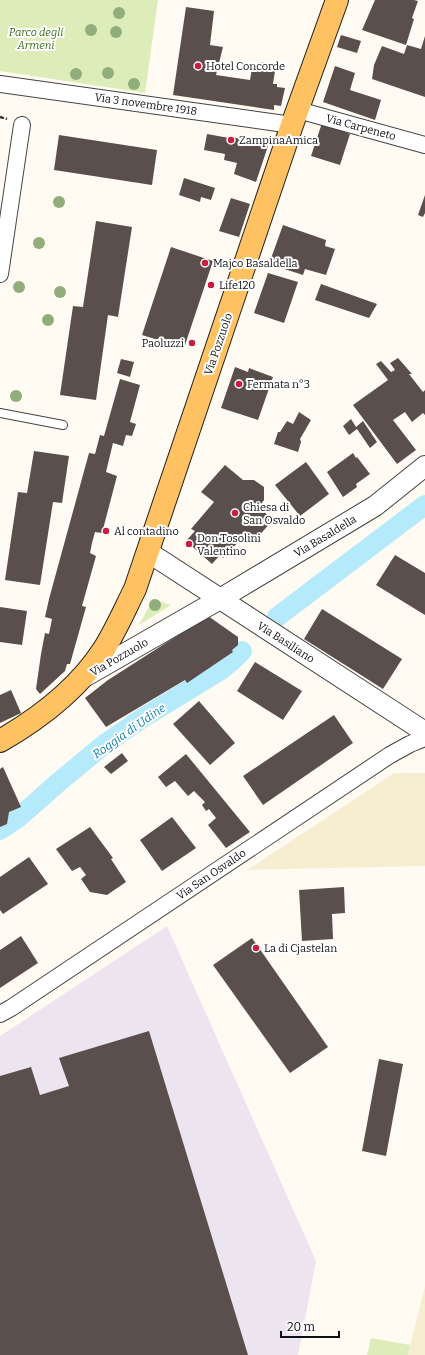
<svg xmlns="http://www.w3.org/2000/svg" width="425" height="1355" font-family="Bitter,serif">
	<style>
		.industrial { fill: #ece5ef }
		.farmland { fill: #f7eed1 }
		.green { fill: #dcedb9 }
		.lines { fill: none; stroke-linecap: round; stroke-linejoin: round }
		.canal { stroke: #b4eafa; stroke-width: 20 }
		.building { fill: #5a4f4c }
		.service-casing { stroke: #434343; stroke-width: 10 }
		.minor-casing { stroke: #434343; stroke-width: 18 }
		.tertiary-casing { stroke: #434343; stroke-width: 22 }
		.primary-casing { stroke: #212121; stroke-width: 24 }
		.path { stroke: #323232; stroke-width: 2.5; stroke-dasharray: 4 2; stroke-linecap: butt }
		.service { stroke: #fff; stroke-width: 8 }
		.minor { stroke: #fff; stroke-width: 16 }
		.tertiary { stroke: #fff; stroke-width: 20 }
		.primary { stroke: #ffc263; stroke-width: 22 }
		.tree { fill: #92ad7c }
		.poi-dot { fill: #ca1e40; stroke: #fff; stroke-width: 1.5 }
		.labels { text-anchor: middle; stroke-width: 4; stroke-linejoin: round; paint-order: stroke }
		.park-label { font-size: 11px; font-style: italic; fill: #396d1b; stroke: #fff }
		.poi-label { font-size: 11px; fill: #101010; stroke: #fff; text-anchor: start }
		.street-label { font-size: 11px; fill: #101010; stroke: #fff }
		.water-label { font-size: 12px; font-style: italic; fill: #107fab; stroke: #fff }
	</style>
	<rect width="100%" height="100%" fill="#fffbf3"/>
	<!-- industrial -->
	<path class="industrial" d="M167,926L316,1261L298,1355H0V1036Z"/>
	<!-- farmland -->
	<g class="farmland">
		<path d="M394,773H425V866L247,870Z"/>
		<path d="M425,1286V1355H408L410,1345Z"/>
	</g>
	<!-- green -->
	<g class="green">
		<path d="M0,0H158L145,93L0,71Z"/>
		<path d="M153,599L171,605L139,625Z"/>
		<path d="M371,1338L410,1345L408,1355H367Z"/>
	</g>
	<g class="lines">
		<!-- canal -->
		<g class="canal">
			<path d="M277,617L425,505"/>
			<path d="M0,830L18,818L60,781L106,743L141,719L221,670L233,660L242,651"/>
		</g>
	</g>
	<!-- building -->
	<g class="building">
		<path d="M375,0H414L418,1L412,18L414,19L406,45L362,30Z"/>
		<path d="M186,7L214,11L210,45L223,47L216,75L250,80L252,68L257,69L258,62L276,64L273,84H277V87L285,88L281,106L274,105V110L173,95Z"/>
		<path d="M341,35L361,41L357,53L337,47Z"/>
		<path d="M425,36V97L372,79L374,65L382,46L404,54L407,45L421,49Z"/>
		<path d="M335,66L355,73L350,90L381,100L375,120L323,102Z"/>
		<path d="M322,123L350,134L340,165L311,156Z"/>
		<path d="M207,134L229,138V136L268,146L256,182L234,174L237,163L224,160L225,154L204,150Z"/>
		<path d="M59,135L157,150L152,185L54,170Z"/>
		<path d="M184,178L215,188L211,200L201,197L200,202L179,195Z"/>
		<path d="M425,195V213L423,217L418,215Z"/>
		<path d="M231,198L250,204L239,237L219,231Z"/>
		<path d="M96,221L132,227L118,317L108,315L96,400L60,395L73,306L83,307Z"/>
		<path d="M283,225L326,240L325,246L335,249L326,275L305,269L303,275L269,264Z"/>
		<path d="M171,247L213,261L184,348L142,335Z"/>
		<path d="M268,273L298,282L284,323L254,313Z"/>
		<path d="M321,284L377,304L369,318L315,300Z"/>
		<path d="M398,358L412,374H409L423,392L425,390V415L423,413L412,422L405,412L393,420L416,450L397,464L353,405L388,380L376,364L381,361L391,372L395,370L390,363Z"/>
		<path d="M121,359L134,362L130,377L117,373Z"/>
		<path d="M235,367L248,372L249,368L273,377L258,420L221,408Z"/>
		<path d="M120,379L140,385L130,422L136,424L132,436L126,435L123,446L113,443L106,472L117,476L102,533L95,532L92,543L90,553L96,556L82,606L86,607L70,664H67L65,671L40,694L36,689L41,654L45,633L49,634L52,619L45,617L49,599L89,453L95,454L100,435L104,436Z"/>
		<path d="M299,412L311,420L300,439L301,442L298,452L274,444L278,432H280L287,421L293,424Z"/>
		<path d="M351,419L356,427L363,421L377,442L370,448L357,429L349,435L343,426Z"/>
		<path d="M34,451L69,456L62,503L53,502L40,585L5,580L18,492L27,493Z"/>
		<path d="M353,453L356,458L357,457L370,474L356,484L357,487L343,497L327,472Z"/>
		<path d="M306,462L329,494L300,516L275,485Z"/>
		<path d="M225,465L243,480H254L264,487V500L259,507L273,520L255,540L247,533L223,558L220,555L212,564L186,541L195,531L191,529L214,502L201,492Z"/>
		<path d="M395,555L425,573V615L376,585Z"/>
		<path d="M0,607L27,611L22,645L0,642Z"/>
		<path d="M322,609L402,659L383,689L304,639Z"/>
		<path d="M208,616L238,637V645L232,650L233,652L187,683L185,680L106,727L85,698L108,680Z"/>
		<path d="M255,662L302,691L283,720L237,691Z"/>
		<path d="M11,690L21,713L0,723V695Z"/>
		<path d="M199,701L235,743L210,765L173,724Z"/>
		<path d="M334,715L353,743L263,805L243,776Z"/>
		<path d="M122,753L128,761L111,774L104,767Z"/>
		<path d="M186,754L250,832L226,848L208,825L216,818L209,809L206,811L202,805L205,802L194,791L188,796L175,781L166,787L158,777Z"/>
		<path d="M3,767L21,807L9,812L7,824L0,827V769Z"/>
		<path d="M172,817L196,848L162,871L140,840Z"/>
		<path d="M90,827L113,858L111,859L126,882L107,895L90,892L81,879L86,875L80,867L72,871L56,849Z"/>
		<path d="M29,857L48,884L3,914L0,910V877Z"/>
		<path d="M344,887L345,913L332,914L333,939L302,941L299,890Z"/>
		<path d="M21,936L38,963L0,988V950Z"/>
		<path d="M252,938L328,1047L290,1073L213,965Z"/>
		<path d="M149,1031L248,1355H0V1076L31,1067L40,1095L69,1086L59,1058Z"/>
		<path d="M379,1059L403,1064L386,1156L362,1151Z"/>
	</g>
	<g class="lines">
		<!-- service casing -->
		<g class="service-casing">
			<path id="service" d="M0,413L63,425"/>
		</g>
		<!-- minor casing -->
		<g class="minor-casing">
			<g id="minor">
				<path d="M0,84L292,125"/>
				<path d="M298,110L425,145"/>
				<path d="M0,274L22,125"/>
				<path d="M0,1014L11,1008L390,755L410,744L425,738"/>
			</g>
		</g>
		<!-- tertiary casing -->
		<g class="tertiary-casing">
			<g id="tertiary">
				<path d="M148,552L425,732"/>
				<path d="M84,677L220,599L375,506L425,466"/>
			</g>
		</g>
		<!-- primary casing -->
		<g class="primary-casing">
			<path id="primary" d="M0,741C40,718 79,688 104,649C116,630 125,609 135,589L292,125L337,0"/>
		</g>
		<!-- path -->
		<path class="path" d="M0,117L7,119"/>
		<!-- service -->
		<use href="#service" class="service"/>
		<!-- minor -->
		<use href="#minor" class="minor"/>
		<!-- tertiary -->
		<use href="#tertiary" class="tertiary"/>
		<!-- primary -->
		<use href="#primary" class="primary"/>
	</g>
	<!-- trees -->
	<g class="tree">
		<circle cx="119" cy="13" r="6"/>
		<circle cx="91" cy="30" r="6"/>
		<circle cx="116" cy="32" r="6"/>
		<circle cx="108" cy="73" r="6"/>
		<circle cx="76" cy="74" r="6"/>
		<circle cx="134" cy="84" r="6"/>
		<circle cx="59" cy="202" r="6"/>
		<circle cx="39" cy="243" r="6"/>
		<circle cx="19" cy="287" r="6"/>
		<circle cx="60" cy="292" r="6"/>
		<circle cx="48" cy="320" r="6"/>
		<circle cx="16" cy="396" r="6"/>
		<circle cx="155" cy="605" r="6"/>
	</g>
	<!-- markers -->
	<g class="poi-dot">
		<circle cx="198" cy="66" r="4"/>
		<circle cx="231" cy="140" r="4"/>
		<circle cx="205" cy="263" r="4"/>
		<circle cx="211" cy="285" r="4"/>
		<circle cx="192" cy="343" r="4"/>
		<circle cx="239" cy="384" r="4"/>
		<circle cx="235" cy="513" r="4"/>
		<circle cx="106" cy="531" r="4"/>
		<circle cx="189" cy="544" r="4"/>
		<circle cx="256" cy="948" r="4"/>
	</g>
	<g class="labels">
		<!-- park labels -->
		<g class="park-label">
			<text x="36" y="36">Parco degli<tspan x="36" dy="13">Armeni</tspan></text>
		</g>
		<!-- poi labels -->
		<g class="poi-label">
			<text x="206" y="70">Hotel Concorde</text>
			<text x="239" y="144">ZampinaAmica</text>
			<text x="213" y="267">Majco Basaldella</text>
			<text x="219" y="289">Life120</text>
			<text x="184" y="347" text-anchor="end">Paoluzzi</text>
			<text x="247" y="388">Fermata n°3</text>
			<text x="243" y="511">Chiesa di<tspan x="243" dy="13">San Osvaldo</tspan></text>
			<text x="114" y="535">Al contadino</text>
			<text x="197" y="542">Don Tosolini<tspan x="197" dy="13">Valentino</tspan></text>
			<text x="264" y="952">La di Cjastelan</text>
		</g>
		<!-- street labels -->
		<g class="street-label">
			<text transform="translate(146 104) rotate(8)" y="4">Via 3 novembre 1918</text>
			<text transform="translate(361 127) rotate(15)" y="4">Via Carpeneto</text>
			<text transform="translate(218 344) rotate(-71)" y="4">Via Pozzuolo</text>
			<text transform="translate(325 536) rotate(-31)" y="4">Via Basaldella</text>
			<text transform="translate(286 642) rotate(33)" y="4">Via Basiliano</text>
			<text transform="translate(119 657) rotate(-30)" y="4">Via Pozzuolo</text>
			<text transform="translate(211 874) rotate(-34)" y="4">Via San Osvaldo</text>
		</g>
		<!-- water labels -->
		<g class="water-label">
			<text transform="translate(129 731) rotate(-35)" y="4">Roggia di Udine</text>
		</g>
	</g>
	<!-- scale -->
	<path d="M281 1331v6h58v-6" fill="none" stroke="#101010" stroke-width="2"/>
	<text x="287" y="1331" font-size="12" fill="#101010" stroke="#ffffff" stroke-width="3" paint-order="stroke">20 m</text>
</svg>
